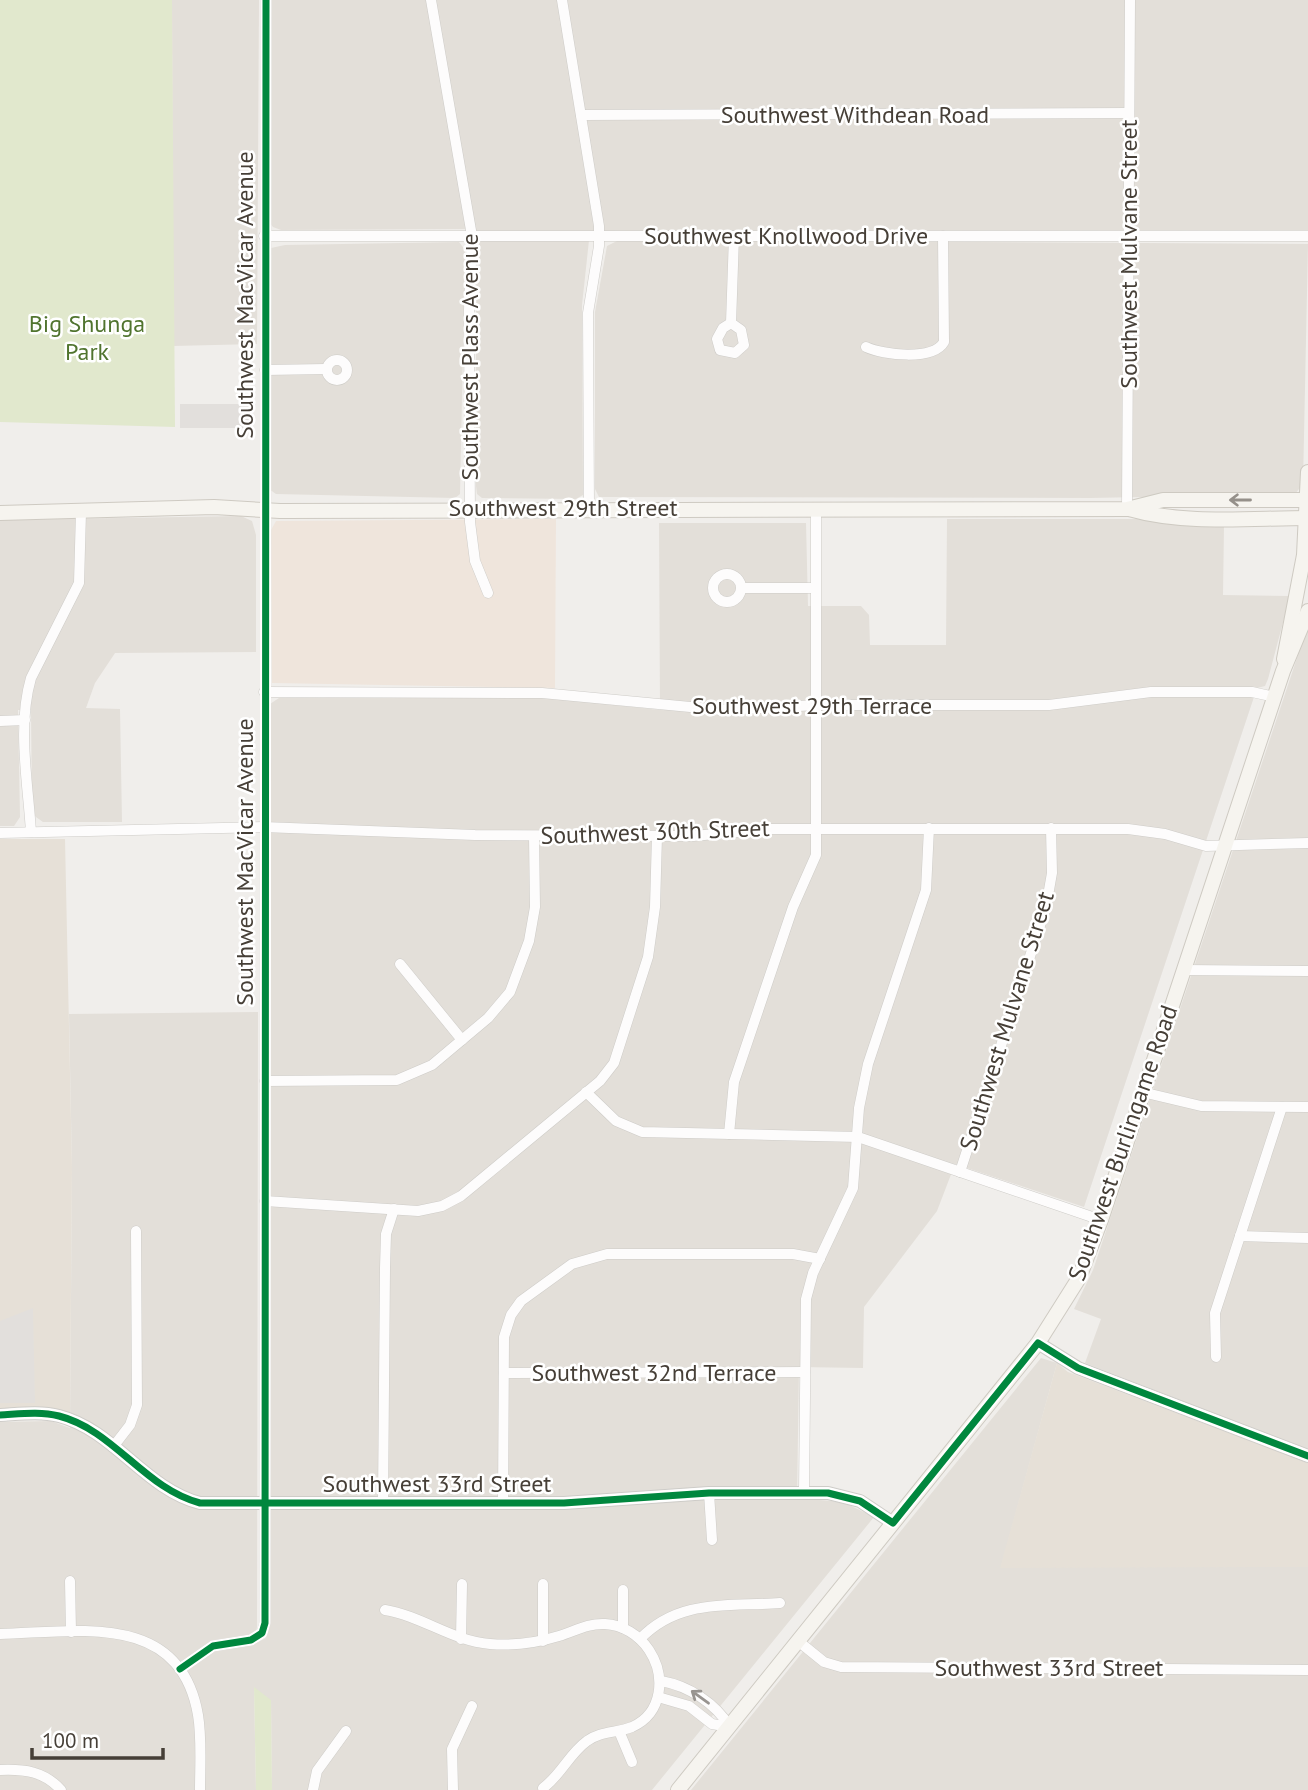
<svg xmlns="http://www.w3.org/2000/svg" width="1308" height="1790" font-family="'PT Sans',sans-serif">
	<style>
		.residential { fill: #e3dfd9 }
		.commercial { fill: #efe5dc }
		.education { fill: #e6e0d7 }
		.green { fill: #e1e8cd }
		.parking { fill: #e2dfdc }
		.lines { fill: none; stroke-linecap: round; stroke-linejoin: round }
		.minor-casing { stroke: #ceccc8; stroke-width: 11 }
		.tertiary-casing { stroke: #ceccc8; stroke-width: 14 }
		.secondary-casing { stroke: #cecac2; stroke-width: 16 }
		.minor { stroke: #fdfcfc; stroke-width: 10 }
		.tertiary { stroke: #fdfcfc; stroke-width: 12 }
		.secondary { stroke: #f6f4ef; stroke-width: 14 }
		.cycleway-casing { stroke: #fff; stroke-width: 11 }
		.cycleway { stroke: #00873e; stroke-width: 7 }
		.oneway { stroke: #95908a }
		.oneway2 { stroke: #989490 }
		.labels { text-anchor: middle; stroke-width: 5; stroke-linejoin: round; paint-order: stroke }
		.street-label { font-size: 24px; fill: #463f37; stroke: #fff }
		.park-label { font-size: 24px; fill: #50742e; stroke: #fff }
	</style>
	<rect width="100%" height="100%" fill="#f0eeeb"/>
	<!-- residential -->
	<g class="residential">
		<path d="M172,0H259L257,344L173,346Z"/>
		<path d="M271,0H1308V230L590,231L582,305L583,495L576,499L482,498L477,494L476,486V229L281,230L273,227L269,222Z"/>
		<path d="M619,240L1308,244L1303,484L1295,494L1090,498L599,497L595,489V312L607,246Z"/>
		<path d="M459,242L465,250L460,494L455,498L276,494L269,489L271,248L285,245Z"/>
		<path d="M241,516L252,521L256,535V652L115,653L95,683L86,708L120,709L122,822H43L36,817L32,811L31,710H18L20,817L14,826H0V520Z"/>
		<path d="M947,519H1144L1224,526L1223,595L1290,596L1268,679L1265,686L1257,688L1084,1207L955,1164L937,1211L864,1307L863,1368L799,1367L797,1498L843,1502L874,1517L652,1790H272L271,1701L254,1688L256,1790H0V1422L51,1421L70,1428L72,1167L69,1014L258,1012L257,1627L254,1644L266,1638L270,1626V704L279,698H550L660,710L659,523H806L808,606H861L869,615L870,645H946Z"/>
		<path d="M1308,625V1450L1085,1363L1101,1319L1074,1309L1093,1270Z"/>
		<path d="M1041,1358L1057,1363L1001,1567H1308V1790H691Z"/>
	</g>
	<!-- commercial -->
	<path class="commercial" d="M556,519L555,688L272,683L271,530L276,521Z"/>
	<!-- education -->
	<g class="education">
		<path d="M0,839H65L72,1167L70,1413L53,1408L0,1409Z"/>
		<path d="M1057,1363L1068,1372L1308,1463V1567L1000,1568Z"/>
	</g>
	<!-- green -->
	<g class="green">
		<path d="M0,0H172L175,427L0,422Z"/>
		<path d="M254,1687L271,1700L272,1790H256Z"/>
	</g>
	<!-- parking -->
	<g class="parking">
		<rect x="180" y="404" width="71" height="24"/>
		<path d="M33,1308L35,1403H0V1321Z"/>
	</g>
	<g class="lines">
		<!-- minor casing -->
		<g class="minor-casing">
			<g id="minor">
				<path d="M431,0L472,236L469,310L470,522L475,561L488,593"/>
				<path d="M562,0L599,226V246L588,313L589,508"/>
				<path d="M581,115L1129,113"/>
				<path d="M264,236H1308"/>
				<path d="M731,323L741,330L744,345L735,353L720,350L717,339L723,328L731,323L734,236"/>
				<path d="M866,347C883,355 933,361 944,342L943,236"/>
				<circle cx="337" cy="370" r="10"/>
				<path d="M265,370L326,369"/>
				<path d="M1127,509L1130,0"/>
				<circle cx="727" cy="588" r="14"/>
				<path d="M742,588H815"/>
				<path d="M264,692L542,693L722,710L817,705H1049L1151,692H1252L1275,697"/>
				<path d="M0,721L25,720"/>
				<path d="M31,832C28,783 17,726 31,678L79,583L81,512"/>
				<path d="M0,833L263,827L475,835L693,836L772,829H1128L1165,834L1206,846L1308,843"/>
				<path d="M400,964L462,1040"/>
				<path d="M1183,970L1308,971"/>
				<path d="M265,1081L397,1080L432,1065L488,1018L510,992L529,941L535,907L534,836"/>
				<path d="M586,1092L616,1121L642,1132L858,1137L1101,1220"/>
				<path d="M1142,1092L1201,1106L1308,1107"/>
				<path d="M729,1134L734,1082L793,907L816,855V508"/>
				<path d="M960,1172L1046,907L1052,873L1051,828"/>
				<path d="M265,1201L418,1211L442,1206L461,1196L600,1081L614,1063L648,957L655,907L657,836"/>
				<path d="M1240,1236L1308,1238"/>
				<path d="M1216,1357L1215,1313L1282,1107"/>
				<path d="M504,1373L805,1372"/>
				<path d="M113,1447L130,1425L137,1405L136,1231"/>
				<path d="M709,1493L712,1540"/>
				<path d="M804,1493L806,1299L813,1273L853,1188L859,1108L868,1064L926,890L929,828"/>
				<path d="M383,1502L385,1268L386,1234L394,1209"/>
				<path d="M503,1504L504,1337L511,1315L521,1301L572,1264L607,1254H793L820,1259"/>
				<path d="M70,1581L71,1632"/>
				<path d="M543,1584V1641"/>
				<path d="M623,1590V1628"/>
				<path d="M385,1610C422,1616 452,1641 490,1644C514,1646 536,1643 559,1636C575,1631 588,1623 605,1624C623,1625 639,1635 649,1650C666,1676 663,1713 632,1727C617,1733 600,1731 587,1741C569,1754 561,1775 543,1788"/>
				<path d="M0,1634C78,1632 180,1611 198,1715C202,1739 200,1765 200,1790"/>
				<path d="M461,1639L462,1584"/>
				<path d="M640,1639C679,1598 729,1607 780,1603"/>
				<path d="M798,1641L824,1662L841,1667L1308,1670"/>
				<path d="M180,1669L213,1646L251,1640L262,1633L265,1623L266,0"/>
				<path d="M661,1681C689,1686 715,1703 730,1727"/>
				<path d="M658,1697L689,1706L712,1724L730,1727"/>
				<path d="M619,1731L632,1762"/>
				<path d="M0,1770C24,1769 44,1771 61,1790"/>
				<path d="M313,1790L317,1771L346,1731"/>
				<path d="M453,1790L452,1749L472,1706"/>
			</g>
		</g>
		<!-- tertiary casing -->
		<g class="tertiary-casing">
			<g id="tertiary">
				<path d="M1038,1343L1078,1368L1308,1456"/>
				<path d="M0,1415C19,1414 40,1411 59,1416C114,1430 145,1489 200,1503H564L709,1493H828L860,1501L893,1523"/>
			</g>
		</g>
		<!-- secondary casing -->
		<g class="secondary-casing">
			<g id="secondary">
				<path d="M1129,509C1185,525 1250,518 1308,518"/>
				<path d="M0,513L214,507L280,511L1127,509L1163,500H1308"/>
				<path d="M1284,659L1304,555L1308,472"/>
				<path d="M678,1790L1038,1343L1079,1278L1101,1220L1283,671L1308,611"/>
			</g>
		</g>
		<!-- minor -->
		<use href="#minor" class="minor"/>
		<!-- tertiary -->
		<use href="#tertiary" class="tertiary"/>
		<!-- secondary -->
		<use href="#secondary" class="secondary"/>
		<!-- cycleway casing -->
		<g class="cycleway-casing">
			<g id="cycleway">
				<path d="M0,1415C19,1414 40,1411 59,1416C114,1430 145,1489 200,1503H564L709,1493H828L860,1501L893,1523L1038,1343L1078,1368L1308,1456"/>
				<path d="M180,1669L213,1646L251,1640L262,1633L265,1623L266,0"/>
			</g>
		</g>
		<!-- cycleway -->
		<use href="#cycleway" class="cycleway"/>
	</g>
	<!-- one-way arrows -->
	<defs><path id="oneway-shaft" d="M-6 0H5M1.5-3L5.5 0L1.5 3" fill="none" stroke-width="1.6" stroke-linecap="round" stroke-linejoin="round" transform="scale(1.75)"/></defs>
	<use class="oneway" href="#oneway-shaft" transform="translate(1240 500) rotate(180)"/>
	<use class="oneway2" href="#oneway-shaft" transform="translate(700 1697) rotate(-144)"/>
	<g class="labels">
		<!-- street labels -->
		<g class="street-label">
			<text x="855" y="123">Southwest Withdean Road</text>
			<text x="786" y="244">Southwest Knollwood Drive</text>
			<text transform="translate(1129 254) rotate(-90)" y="8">Southwest Mulvane Street</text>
			<text transform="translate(245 295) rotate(-90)" y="8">Southwest MacVicar Avenue</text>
			<text transform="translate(470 357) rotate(-90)" y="8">Southwest Plass Avenue</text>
			<text x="563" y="516">Southwest 29th Street</text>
			<text x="812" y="714">Southwest 29th Terrace</text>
			<text transform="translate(655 832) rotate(-2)" y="8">Southwest 30th Street</text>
			<text transform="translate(245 862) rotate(-90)" y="8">Southwest MacVicar Avenue</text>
			<text transform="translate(1007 1021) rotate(-73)" y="8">Southwest Mulvane Street</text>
			<text transform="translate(1123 1143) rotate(-71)" y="8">Southwest Burlingame Road</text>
			<text x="654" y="1381">Southwest 32nd Terrace</text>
			<text x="437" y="1492">Southwest 33rd Street</text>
			<text x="1049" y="1676">Southwest 33rd Street</text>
		</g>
		<!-- park labels -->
		<g class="park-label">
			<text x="87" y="332">Big Shunga<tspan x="87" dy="28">Park</tspan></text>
		</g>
	</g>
	<!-- scale -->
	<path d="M32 1748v10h131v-10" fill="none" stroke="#463f37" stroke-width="3.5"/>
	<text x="42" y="1748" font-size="21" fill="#463f37" stroke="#ffffff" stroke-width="5" paint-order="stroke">100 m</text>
</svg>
